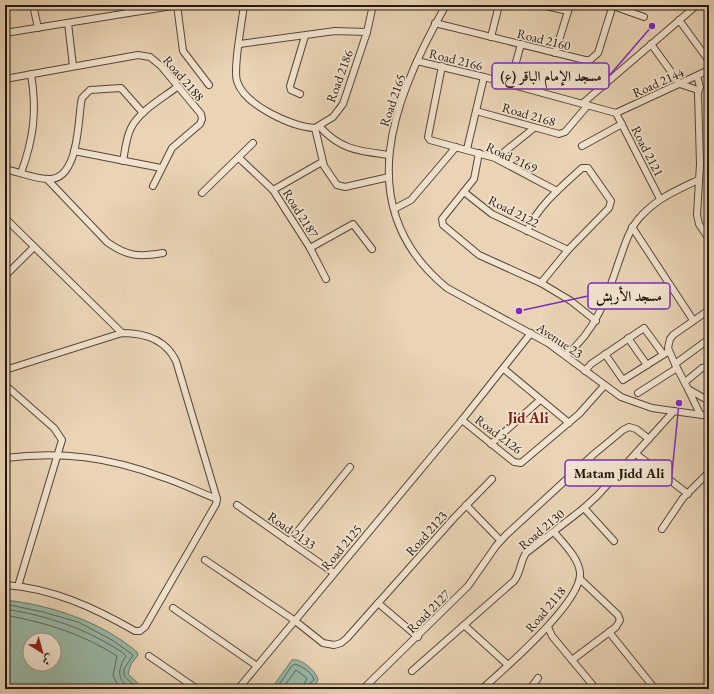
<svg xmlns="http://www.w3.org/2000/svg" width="714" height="694" font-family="'EB Garamond',Amiri,serif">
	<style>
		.water { fill: #99b9a8; stroke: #6a796a; fill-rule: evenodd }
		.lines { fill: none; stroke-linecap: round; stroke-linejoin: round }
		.shore { stroke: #5e685b; stroke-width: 1 }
		.minor-casing { stroke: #554738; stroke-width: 8 }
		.minor { stroke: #f1e3cf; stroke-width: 6 }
		.labels { text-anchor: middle; stroke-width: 3.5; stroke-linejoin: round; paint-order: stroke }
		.street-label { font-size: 13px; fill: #23180e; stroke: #f1e3cf }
		.quarter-label { font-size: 15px; font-weight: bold; fill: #7a1f14; stroke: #f1e3cf }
		.leader { fill: none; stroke: #7b2cbf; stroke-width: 1.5 }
		.callout-dot { fill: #7b2cbf; stroke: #f1e3cf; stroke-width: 1.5 }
		.callout { fill: #f1e3cf; stroke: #7b2cbf; stroke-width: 1.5 }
		.callout-label { font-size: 14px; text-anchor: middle; font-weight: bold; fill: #23180e }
	</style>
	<rect width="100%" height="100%" fill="#ead4b5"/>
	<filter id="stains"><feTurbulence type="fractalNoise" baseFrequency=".005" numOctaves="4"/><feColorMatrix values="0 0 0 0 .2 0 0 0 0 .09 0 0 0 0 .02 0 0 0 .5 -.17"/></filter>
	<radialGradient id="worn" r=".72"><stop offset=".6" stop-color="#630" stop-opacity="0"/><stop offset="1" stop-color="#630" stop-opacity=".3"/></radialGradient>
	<!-- water -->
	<g class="water">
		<path d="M5,600C51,605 102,622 137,652L138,655L131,664L128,674L144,689H5ZM30,640H54V664H30Z"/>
		<path d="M292,660C301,658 315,670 318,679C316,694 283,689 271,689Z"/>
	</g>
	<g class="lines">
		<!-- shore -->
		<g class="shore">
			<path d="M5,604L43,612L78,622L112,640L133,655L124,669V676L138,689"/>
			<path d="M5,609C49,616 84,628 122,652L126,656C117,670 117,679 130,689"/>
			<path d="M5,615C47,623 80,633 117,656L113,676L120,689"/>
			<path d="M276,689L291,667L295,664C303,667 312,672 314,680L308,685L307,689"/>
			<path d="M282,689L296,670L307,678L302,689"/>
		</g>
		<!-- minor casing -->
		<g class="minor-casing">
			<g id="minor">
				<path d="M33,5L38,28"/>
				<path d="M177,5L183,51L209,85"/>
				<path d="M244,5C242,22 233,68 237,81C244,105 292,127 315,128L333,117L343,104L367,32L373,5"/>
				<path d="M446,5C393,97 349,208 447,288L548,343L621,397L652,408L709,416"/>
				<path d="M541,5L568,11"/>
				<path d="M613,6L644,17"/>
				<path d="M127,13L130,5"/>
				<path d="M679,20L709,61"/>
				<path d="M68,23L73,66"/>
				<path d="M435,23L585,60H590L598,53L613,5"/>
				<path d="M5,33L178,5"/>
				<path d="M491,37L499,5"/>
				<path d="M240,44L335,31L367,32"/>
				<path d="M651,44L680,84L695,89"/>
				<path d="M555,53L570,5"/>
				<path d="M417,61L484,77L616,113"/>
				<path d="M442,66L428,137L430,140L495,158L557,191"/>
				<path d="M697,76L700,87L698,93L700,164L697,215L699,224L709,239"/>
				<path d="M5,79L138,55L150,57L161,66L201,114L202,119L200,124L172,148L153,186"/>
				<path d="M510,84L521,44"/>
				<path d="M300,94L291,90L290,86L305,36"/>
				<path d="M583,103L697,5"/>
				<path d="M476,111L559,134L565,132L588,105"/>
				<path d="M616,113L709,70"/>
				<path d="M616,113L660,199"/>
				<path d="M320,127C341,150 359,151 389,155"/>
				<path d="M315,128L324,166L337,185L345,187L389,177"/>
				<path d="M582,146L622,124"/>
				<path d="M467,149L484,77"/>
				<path d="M74,151L161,168"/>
				<path d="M504,152L534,128"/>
				<path d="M479,153L474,179L442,219L443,225L479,255L541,283L571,301L596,321"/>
				<path d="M239,158L273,190L310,248L326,279"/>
				<path d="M123,161C125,151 126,138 131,128C139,111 163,98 177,87"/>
				<path d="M5,169C18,172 33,178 47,179C78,182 78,124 81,103L82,98L90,90L121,88L143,113"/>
				<path d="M21,173C34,138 37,110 31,74"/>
				<path d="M47,179L107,242C128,257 139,257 163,253"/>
				<path d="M273,190L322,162"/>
				<path d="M464,192L492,214L568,250"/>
				<path d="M202,193L253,143"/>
				<path d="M394,209L411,200L456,147"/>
				<path d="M5,218L122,333"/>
				<path d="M632,227L693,320"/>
				<path d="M527,231C539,205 562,186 582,168H588L611,201L609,208L568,250L541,283"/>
				<path d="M310,248L353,224L372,249"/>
				<path d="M5,276L34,247"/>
				<path d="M709,310L673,335L670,339L668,348L675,364L688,389L709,401"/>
				<path d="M628,338L647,365"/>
				<path d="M605,354L623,380L666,353"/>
				<path d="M566,355C596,331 607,297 619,261C625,245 629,228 642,215C658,198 677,190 698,180"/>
				<path d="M675,364L709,339"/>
				<path d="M504,369L569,423"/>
				<path d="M5,370L122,333C145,333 166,340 176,361L217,499L216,504L145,627L140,631H135C95,608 52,588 5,585"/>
				<path d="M585,371L591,364L644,328L663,354"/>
				<path d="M685,382L702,368L709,367"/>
				<path d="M5,385L54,428L62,440L18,586"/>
				<path d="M688,389L700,414"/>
				<path d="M638,393L677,368"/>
				<path d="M462,420L514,462L521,463L579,414L604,386"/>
				<path d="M491,444L540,400"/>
				<path d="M636,454L688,494"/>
				<path d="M5,458C62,451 108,457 162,477C181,483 198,492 217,499"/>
				<path d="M237,505L334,573"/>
				<path d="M466,505L500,540"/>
				<path d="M584,508L614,541"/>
				<path d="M662,529L683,498L709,472"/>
				<path d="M289,542L350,467"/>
				<path d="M205,560L294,620L323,643L334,645L341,643L347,638L454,518L492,479"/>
				<path d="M378,603L418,637"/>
				<path d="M173,608L257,666"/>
				<path d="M464,625L508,665"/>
				<path d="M548,627L552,636L596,689"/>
				<path d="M609,632L655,689"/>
				<path d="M149,656L197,689"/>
				<path d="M572,660L616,627L620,620L618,615L580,579"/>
				<path d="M412,671L514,581C521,572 520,562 526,553L584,508L598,495L674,411"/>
				<path d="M238,689L462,420L531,333"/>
				<path d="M363,689L468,586L496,546L506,535L594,454L623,430L629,427L636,429L649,439"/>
				<path d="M482,689C504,669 582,602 580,573C579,558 563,543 554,532"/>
				<path d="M530,689L538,678"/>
			</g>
		</g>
		<!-- minor -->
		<use href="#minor" class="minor"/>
	</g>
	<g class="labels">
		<!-- street labels -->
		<g class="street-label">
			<text transform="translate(544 39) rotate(14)" y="5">Road 2160</text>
			<text transform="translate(456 59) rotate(14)" y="5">Road 2166</text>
			<text transform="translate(339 76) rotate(-70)" y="5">Road 2186</text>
			<text transform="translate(184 78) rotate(49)" y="5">Road 2188</text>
			<text transform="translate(658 82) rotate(-24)" y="5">Road 2144</text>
			<text transform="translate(392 100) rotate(-71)" y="5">Road 2165</text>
			<text transform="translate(529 114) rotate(16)" y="5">Road 2168</text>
			<text transform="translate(648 151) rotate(63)" y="5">Road 2121</text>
			<text transform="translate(512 157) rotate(25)" y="5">Road 2169</text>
			<text transform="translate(514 211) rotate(27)" y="5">Road 2122</text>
			<text transform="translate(301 213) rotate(58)" y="5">Road 2187</text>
			<text transform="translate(560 340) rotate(34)" y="5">Avenue 23</text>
			<text transform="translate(499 434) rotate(37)" y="5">Road 2126</text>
			<text transform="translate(541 529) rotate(-40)" y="5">Road 2130</text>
			<text transform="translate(292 530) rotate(35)" y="5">Road 2133</text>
			<text transform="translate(426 533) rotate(-48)" y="5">Road 2123</text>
			<text transform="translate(341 547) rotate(-50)" y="5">Road 2125</text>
			<text transform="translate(545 609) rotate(-50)" y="5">Road 2118</text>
			<text transform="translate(428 611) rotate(-45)" y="5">Road 2127</text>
		</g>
		<!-- quarter labels -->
		<g class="quarter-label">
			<text x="528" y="423">Jid Ali</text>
		</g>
	</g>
	<!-- callouts -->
	<path class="leader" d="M652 26L609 76M519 311L588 296M679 403L672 473"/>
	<g class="callout-dot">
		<circle cx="652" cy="26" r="4"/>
		<circle cx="519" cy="311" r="4"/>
		<circle cx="679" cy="403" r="4"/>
	</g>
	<g class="callout">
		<rect x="492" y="63" width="117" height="26" rx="4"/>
		<rect x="588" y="283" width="82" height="26" rx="4"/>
		<rect x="565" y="460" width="107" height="26" rx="4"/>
	</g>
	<g class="callout-label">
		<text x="551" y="81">مسجد الإمام الباقر (ع)</text>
		<text x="629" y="301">مسجد الأربش</text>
		<text x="619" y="478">Matam Jidd Ali</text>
	</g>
	<!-- margin -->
	<rect width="714" height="694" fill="none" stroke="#ead4b5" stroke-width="20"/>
	<rect x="6" y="6" width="702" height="682" fill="none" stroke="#23180e" stroke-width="2"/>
	<rect x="10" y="10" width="694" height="674" fill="none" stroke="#23180e"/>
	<!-- north arrow -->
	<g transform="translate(42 652) rotate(143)"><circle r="19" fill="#f1e3cf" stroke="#9f9282"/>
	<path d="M0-3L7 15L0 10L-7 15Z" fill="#8f2418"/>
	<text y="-6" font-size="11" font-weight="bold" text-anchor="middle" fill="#23180e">ش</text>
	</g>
	<rect width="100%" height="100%" filter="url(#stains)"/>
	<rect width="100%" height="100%" fill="url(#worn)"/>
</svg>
